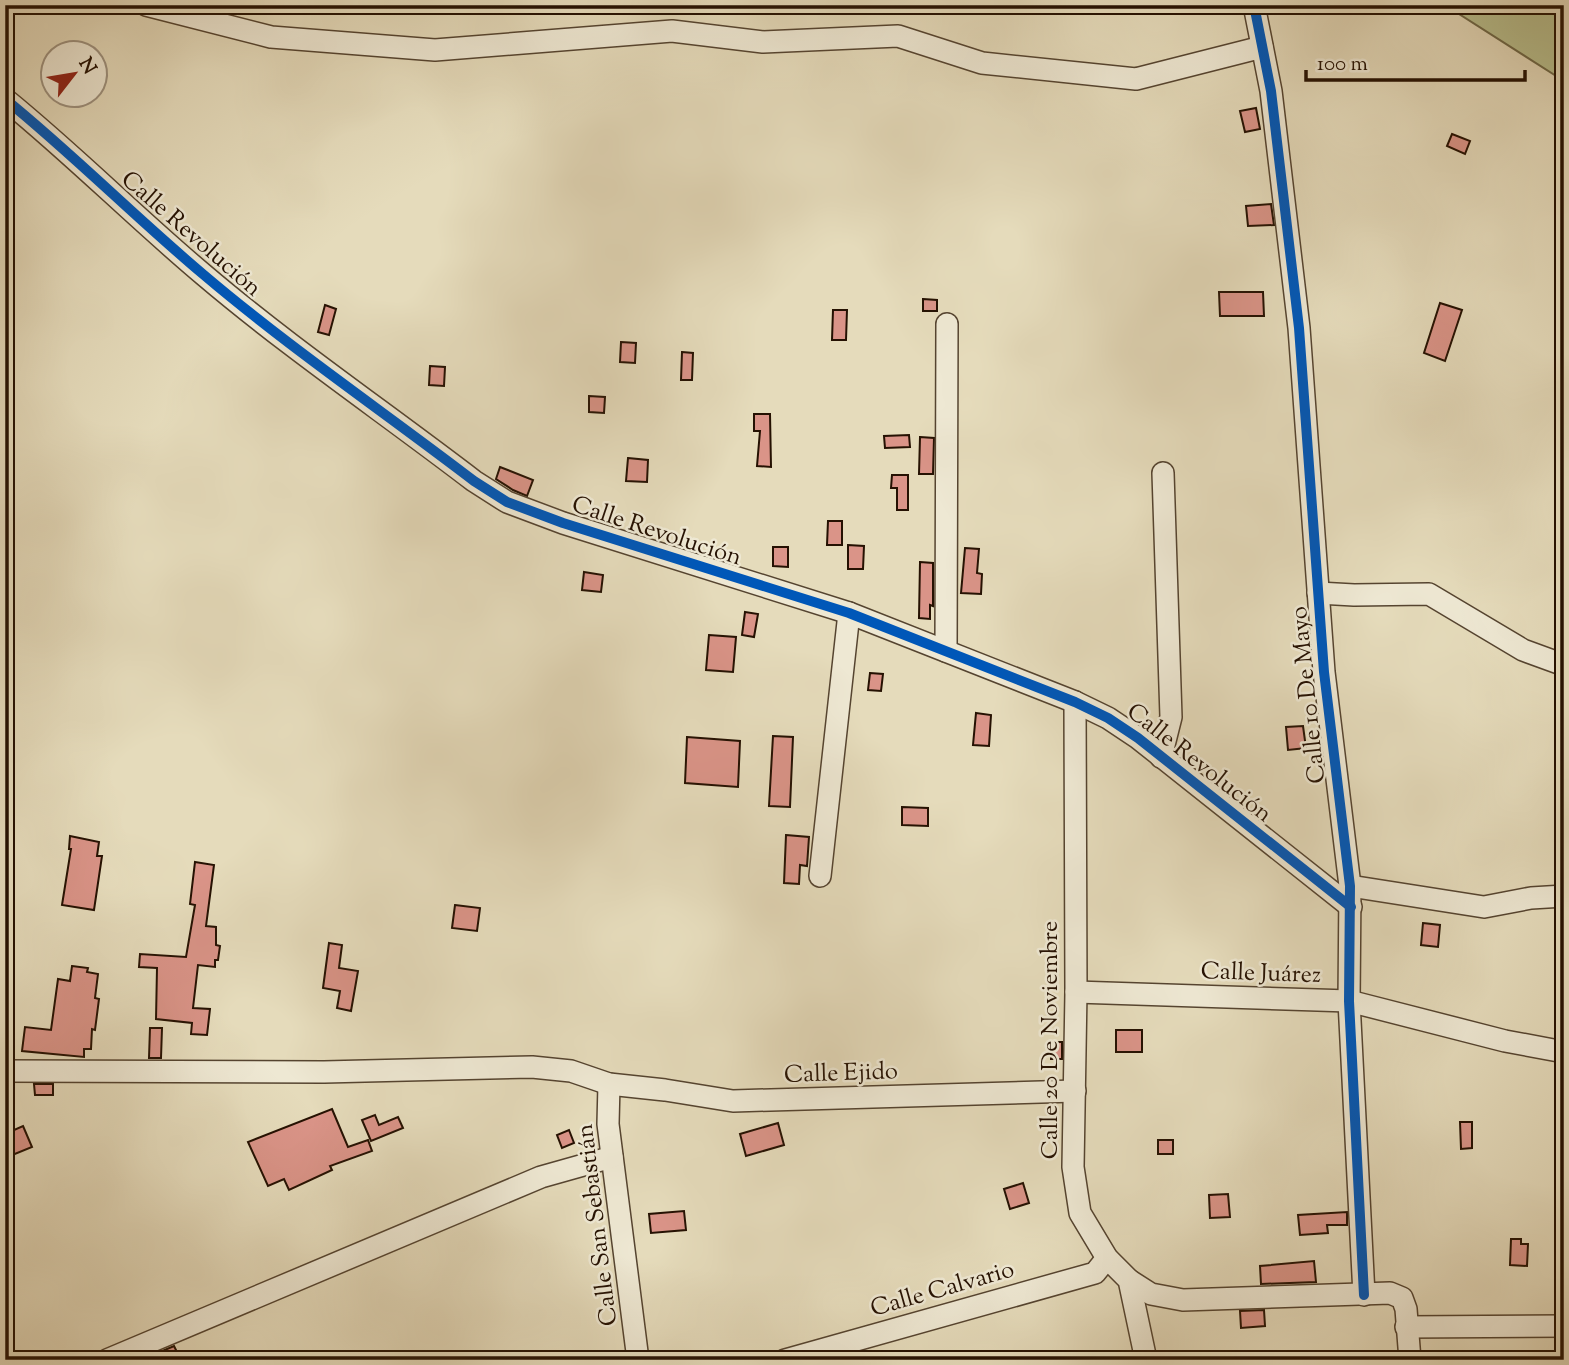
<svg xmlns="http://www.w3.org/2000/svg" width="1569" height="1365" font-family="'Sorts Mill Goudy',serif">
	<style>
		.green { fill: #b8bf8e; stroke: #6e6848; stroke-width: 2 }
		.building { fill: #da9488; stroke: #251102; stroke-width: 2 }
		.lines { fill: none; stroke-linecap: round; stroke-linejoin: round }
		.minor-casing { stroke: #554430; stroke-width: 24 }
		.minor { stroke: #eee8d3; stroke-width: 21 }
		.cycleway-casing { stroke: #eee8d3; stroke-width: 15 }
		.cycleway { stroke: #0057b8; stroke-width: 10 }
		.labels { text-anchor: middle; stroke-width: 5; stroke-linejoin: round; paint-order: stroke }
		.street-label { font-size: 24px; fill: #251102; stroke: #eee8d3 }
	</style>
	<rect width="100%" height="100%" fill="#e5dbbb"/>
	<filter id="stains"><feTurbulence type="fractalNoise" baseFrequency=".00286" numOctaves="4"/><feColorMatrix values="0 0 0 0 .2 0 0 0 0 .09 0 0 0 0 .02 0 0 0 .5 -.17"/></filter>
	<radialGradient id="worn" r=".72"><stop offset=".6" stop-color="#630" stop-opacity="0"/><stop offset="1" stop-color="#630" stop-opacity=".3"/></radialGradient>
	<!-- green -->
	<path class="green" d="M1445,5H1564V81Z"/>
	<!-- building -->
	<g class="building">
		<path d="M1256,108L1260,129L1245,132L1240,111Z"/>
		<path d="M1452,134L1470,141L1465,154L1447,146Z"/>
		<path d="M1271,204L1274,225L1248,226L1246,206Z"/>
		<path d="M1219,292H1263L1264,316H1220Z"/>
		<path d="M923,299L937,300V311H923Z"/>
		<path d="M1440,303L1462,310L1445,361L1424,353Z"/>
		<path d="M325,305L336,309L329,335L318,332Z"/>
		<path d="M833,310H847L846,340H832Z"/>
		<path d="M621,342L636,343L635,363L620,362Z"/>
		<path d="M682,352L693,353L692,380H681Z"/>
		<path d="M430,366L445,367L444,386L429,385Z"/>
		<path d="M589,396L605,397L604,413L589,412Z"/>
		<path d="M754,414H770L771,467L757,466L760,431H754Z"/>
		<path d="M909,435L910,447L885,448L884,436Z"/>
		<path d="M920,437L934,438L933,474H919Z"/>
		<path d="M628,458L648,460L647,482L626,481Z"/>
		<path d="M500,467L533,480L527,496L513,490L496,479Z"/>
		<path d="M892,475H908V510H897V488H891Z"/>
		<path d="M828,521H842V545H827Z"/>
		<path d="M848,545L864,546L863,569H848Z"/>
		<path d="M773,547H788V567L773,566Z"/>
		<path d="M965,548L979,549L977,573L982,574L981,594L961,593Z"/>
		<path d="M920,562L933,563V606L930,605V619L919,618Z"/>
		<path d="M584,572L603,575L601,592L582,590Z"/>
		<path d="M745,612L758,614L754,637L742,635Z"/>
		<path d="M709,635L736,637L733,672L706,670Z"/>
		<path d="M870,673L883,674L881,691L868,690Z"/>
		<path d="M976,713L991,715L989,746L973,745Z"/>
		<path d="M1303,726L1306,748L1288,750L1286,727Z"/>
		<path d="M773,736L793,737L790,807L769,806Z"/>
		<path d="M687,737L740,741L738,787L685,783Z"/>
		<path d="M902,807L928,808V826L902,825Z"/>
		<path d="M786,835L809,837L807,866L800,865L799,884L784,883Z"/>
		<path d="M70,836L99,842L97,856H102L94,910L62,905L71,849H69Z"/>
		<path d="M195,862L214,865L206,926L216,927V945L220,946L218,960H215V967L198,965L193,1008L210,1009L207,1035L191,1034L192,1023L156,1019L157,968L139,967L140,954L186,957L195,905L190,904Z"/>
		<path d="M455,905L480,908L477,931L452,928Z"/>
		<path d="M1423,923L1440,925L1438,947L1421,945Z"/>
		<path d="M329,943L342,945L339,968L358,971L351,1011L337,1008L340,991L323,988Z"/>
		<path d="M72,966L88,968L87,972L98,974L95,998L99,999L95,1030L92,1029L91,1049H84V1057L22,1051L25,1027L51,1030L58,979L70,981Z"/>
		<path d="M150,1028H162L161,1058H149Z"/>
		<rect x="1116" y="1030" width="26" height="22"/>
		<rect x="1051" y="1042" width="11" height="17"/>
		<path d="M34,1084H53V1095H35Z"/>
		<path d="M332,1109L348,1147L368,1140L372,1151L330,1166L332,1170L289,1190L284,1179L268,1186L248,1142Z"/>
		<path d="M375,1115L379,1125L398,1117L403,1128L371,1141L362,1120Z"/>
		<path d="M1460,1122H1472V1148L1461,1149Z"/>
		<path d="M778,1123L784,1145L746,1156L740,1134Z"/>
		<path d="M23,1126L32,1147L5,1158V1134Z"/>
		<path d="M569,1130L574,1143L562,1148L557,1135Z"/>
		<rect x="1158" y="1140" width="15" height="14"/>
		<path d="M1023,1183L1029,1203L1010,1209L1004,1189Z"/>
		<path d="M1228,1194L1230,1217L1210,1218L1209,1195Z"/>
		<path d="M684,1211L686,1230L651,1233L649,1214Z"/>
		<path d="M1347,1212V1225H1327L1328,1233L1300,1235L1298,1215Z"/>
		<path d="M1511,1239H1521V1244H1528L1527,1266L1510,1265Z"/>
		<path d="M1314,1261L1316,1282L1261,1284L1260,1266Z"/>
		<path d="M1264,1310L1265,1326L1241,1328L1240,1311Z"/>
		<path d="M174,1346L178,1354L165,1360H141Z"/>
	</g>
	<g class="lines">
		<!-- minor casing -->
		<g class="minor-casing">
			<g id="minor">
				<path d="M146,5L271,37L435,50L672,31L763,42L898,36L982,63L1136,79L1262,47"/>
				<path d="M1254,5L1271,91L1299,328L1324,672L1350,886L1349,1001L1364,1295"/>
				<path d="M5,99C74,155 136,218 204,275C290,348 384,412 474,481L507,502L563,523L849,613L1075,702L1108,718L1138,738L1351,907"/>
				<path d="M1318,593L1354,595L1429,594L1523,650L1564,665"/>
				<path d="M946,651L947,324"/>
				<path d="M1075,702L1076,992L1073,1167L1080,1213L1107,1258L1129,1280L1146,1360"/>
				<path d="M1161,757L1171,717L1163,473"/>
				<path d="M820,876L849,613"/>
				<path d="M1350,886L1484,907L1531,898L1564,896"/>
				<path d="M1076,992L1349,1001L1505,1041L1564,1052"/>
				<path d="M5,1071L324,1072L532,1067L571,1071L609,1084L665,1090L733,1101L1075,1091"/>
				<path d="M609,1084L608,1124L638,1360"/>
				<path d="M1129,1280L1151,1294L1183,1300L1390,1293L1402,1298L1406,1309L1410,1360"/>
				<path d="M1406,1327L1564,1326"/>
				<path d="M107,1360L541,1177L612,1157"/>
				<path d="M785,1360L1095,1273L1107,1258"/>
			</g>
		</g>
		<!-- minor -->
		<use href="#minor" class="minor"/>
		<!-- cycleway casing -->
		<g class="cycleway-casing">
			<g id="cycleway">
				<path d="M1254,5L1271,91L1299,328L1324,672L1350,886L1349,1001L1364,1295"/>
				<path d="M5,99C74,155 136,218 204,275C290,348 384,412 474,481L507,502L563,523L849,613L1075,702L1108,718L1138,738L1351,907"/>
			</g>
		</g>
		<!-- cycleway -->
		<use href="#cycleway" class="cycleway"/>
	</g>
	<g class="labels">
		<!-- street labels -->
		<g class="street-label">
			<text transform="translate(192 233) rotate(41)" y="8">Calle Revolución</text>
			<text transform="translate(657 530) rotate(18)" y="8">Calle Revolución</text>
			<text transform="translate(1307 695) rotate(-96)" y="8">Calle 10 De Mayo</text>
			<text transform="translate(1200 762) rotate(38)" y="8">Calle Revolución</text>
			<text transform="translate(1261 972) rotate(2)" y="8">Calle Juárez</text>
			<text transform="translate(1049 1040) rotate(-90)" y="8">Calle 20 De Noviembre</text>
			<text transform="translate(841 1072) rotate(-2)" y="8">Calle Ejido</text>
			<text transform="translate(596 1225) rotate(-97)" y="8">Calle San Sebastián</text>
			<text transform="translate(942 1288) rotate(-16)" y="8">Calle Calvario</text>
		</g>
	</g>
	<!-- margin -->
	<rect width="1569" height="1365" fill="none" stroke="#e5dbbb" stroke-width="28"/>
	<rect x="7" y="7" width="1555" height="1351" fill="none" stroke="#251102" stroke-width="3.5"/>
	<rect x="14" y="14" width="1541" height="1337" fill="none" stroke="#251102" stroke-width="2"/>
	<!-- north arrow -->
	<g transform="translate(74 74) rotate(59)"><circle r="33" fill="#eee8d3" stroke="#9e927f" stroke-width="2"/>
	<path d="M0-5L12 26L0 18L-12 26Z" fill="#8f2418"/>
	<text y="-10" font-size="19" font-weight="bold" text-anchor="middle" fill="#251102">N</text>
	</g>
	<!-- scale -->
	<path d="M1306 70v10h219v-10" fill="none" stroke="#251102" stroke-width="3.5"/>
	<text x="1317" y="70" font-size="21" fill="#251102" stroke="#eee8d3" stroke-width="5" paint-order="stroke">100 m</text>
	<rect width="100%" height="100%" filter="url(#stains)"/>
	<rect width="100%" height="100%" fill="url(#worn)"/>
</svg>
